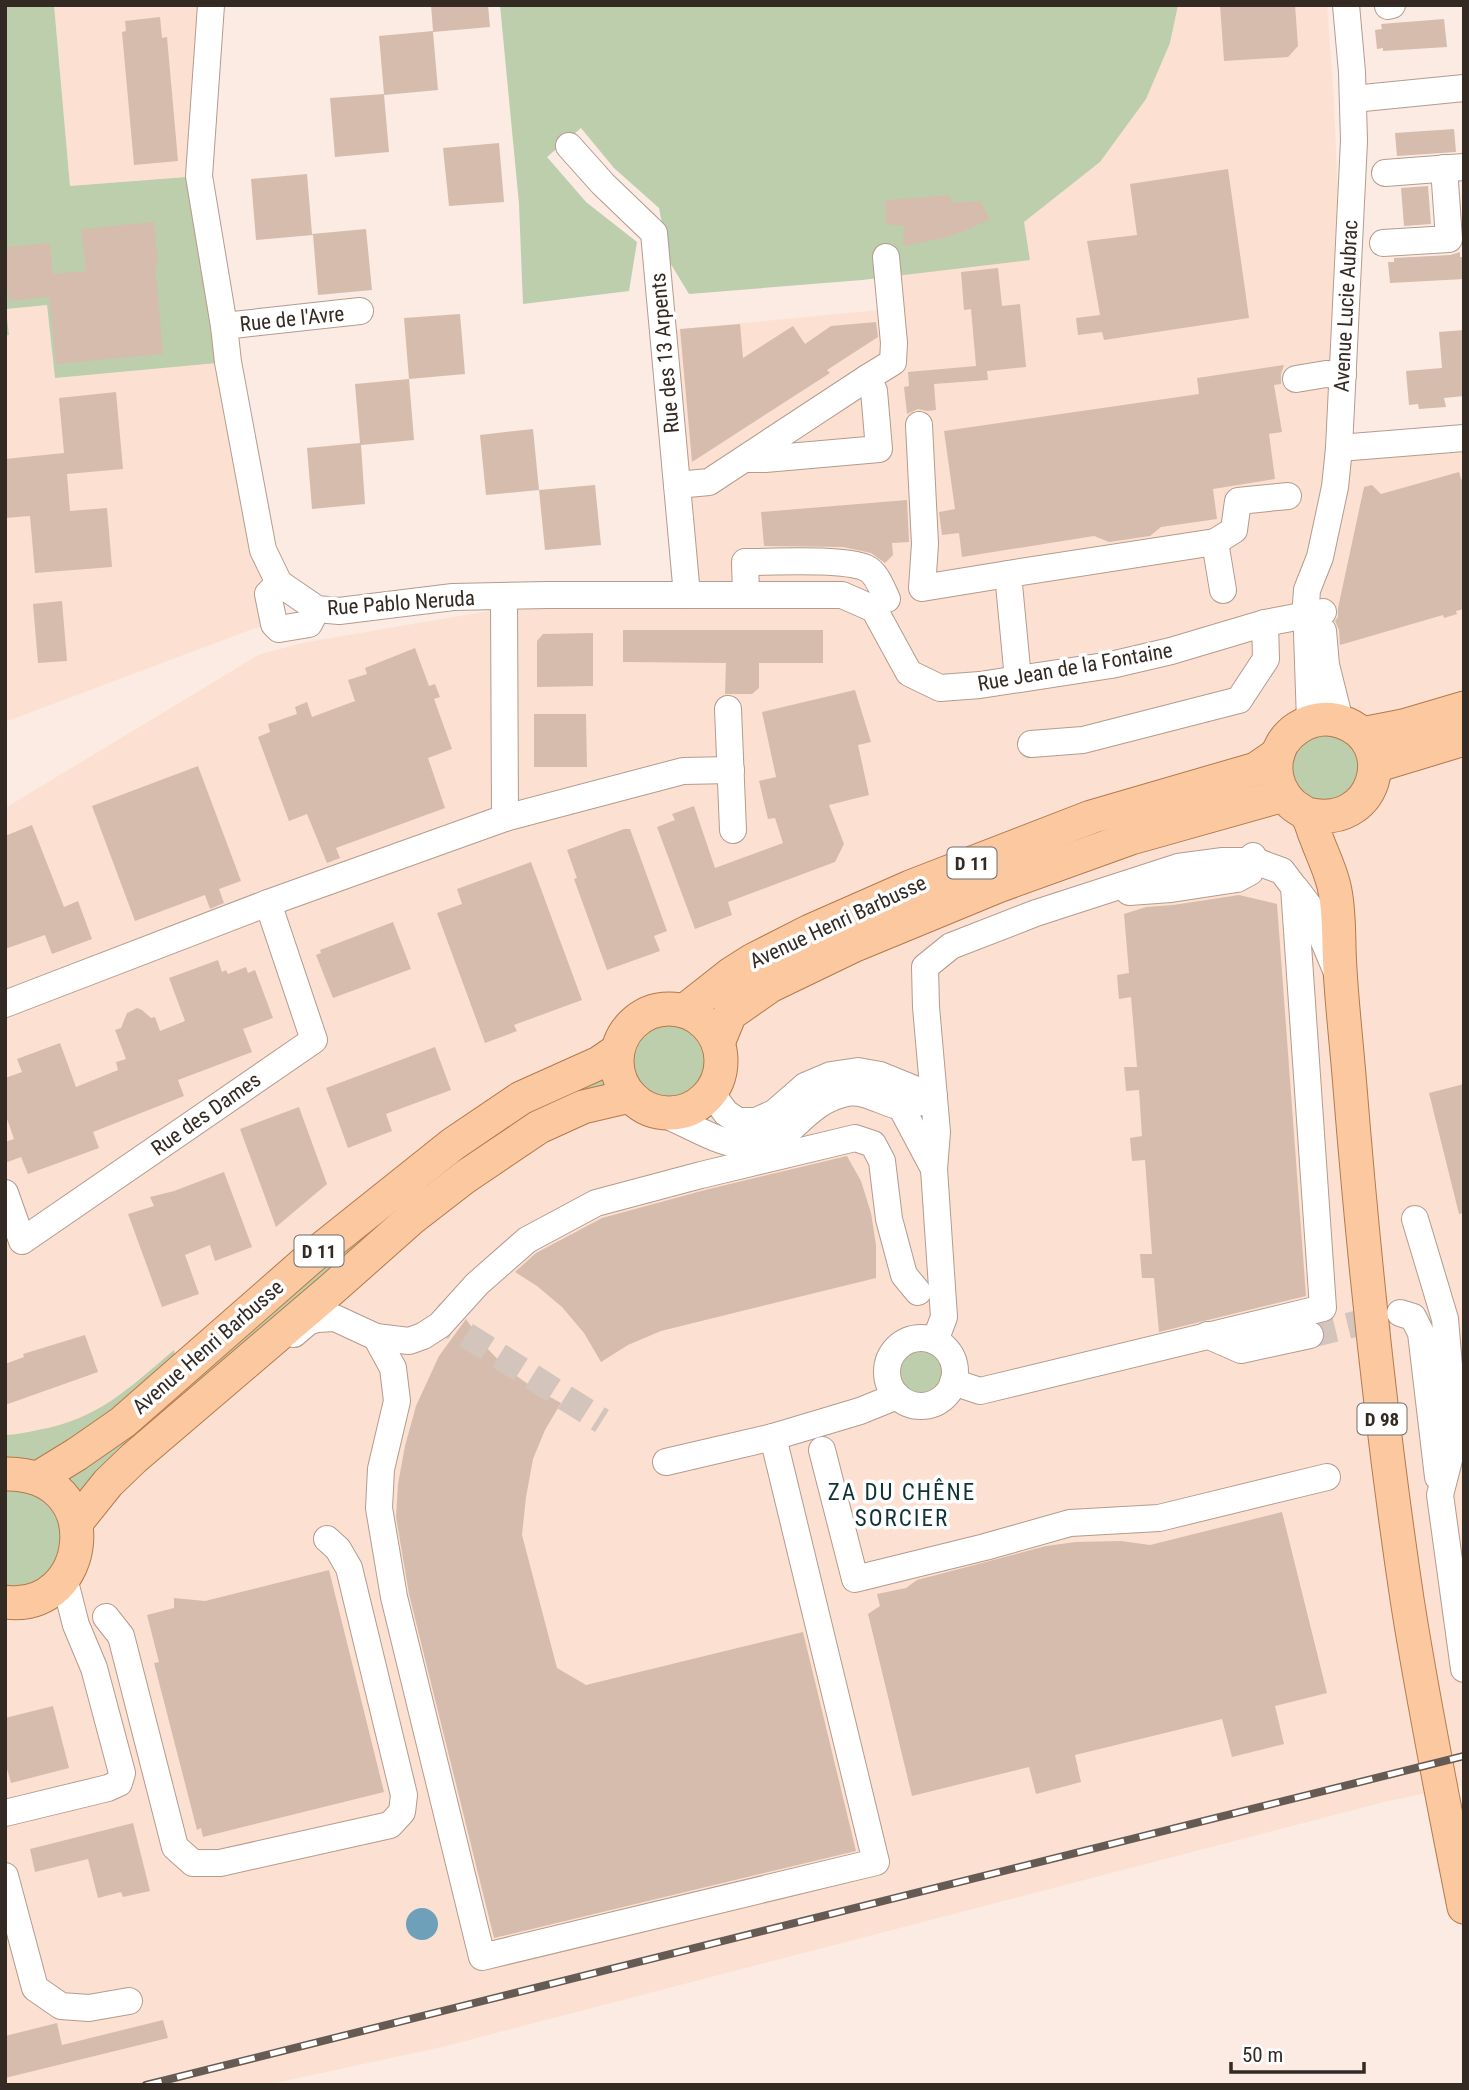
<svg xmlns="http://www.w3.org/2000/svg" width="1469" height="2090" font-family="'Roboto Condensed',sans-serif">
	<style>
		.built { fill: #fce1d2 }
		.green { fill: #bcceac }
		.water { fill: #6ea0ba }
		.building { fill: #d6bcad }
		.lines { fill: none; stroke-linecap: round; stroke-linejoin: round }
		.minor-tunnel { stroke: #d3c4bc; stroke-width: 26; stroke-dasharray: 26 13; stroke-linecap: butt }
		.minor-casing { stroke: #b49b8d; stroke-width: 28 }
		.major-casing { stroke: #b4794c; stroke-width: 35 }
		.minor { stroke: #fff; stroke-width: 26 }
		.major { stroke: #fbc8a0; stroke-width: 33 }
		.rail-casing { stroke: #665b54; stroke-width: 8 }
		.rail { stroke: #fff; stroke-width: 5; stroke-dasharray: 16; stroke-linecap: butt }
		.labels { text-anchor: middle; stroke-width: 7; stroke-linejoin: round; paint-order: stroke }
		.shield { fill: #fff; stroke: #716a66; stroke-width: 2 }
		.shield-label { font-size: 19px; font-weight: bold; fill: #342a24 }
		.street-label { font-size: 21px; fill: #342a24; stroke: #fff }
		.neighbourhood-label { font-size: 23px; letter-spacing: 2px; fill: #0f3236; stroke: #fff }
	</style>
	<rect width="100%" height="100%" fill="#fbebe2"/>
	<!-- built -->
	<g class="built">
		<path d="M54,5H211L199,176L70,186Z"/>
		<path d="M1178,5H1327L1334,101L1342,302L1336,446L1464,437V1799L1461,1786L1384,1802L442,2047L266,2085H5V808L260,654L307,642L489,611L673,602L651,332L889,309L887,277L1030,259L1024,222L1100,162L1170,43Z"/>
		<path d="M47,304L55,378L228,362L274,624L253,629L5,722V336L9,335L6,309Z"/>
	</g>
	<!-- green -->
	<g class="green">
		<path d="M5,5H54L70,186L199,176L228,362L55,378L47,305L6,309L9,335L5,336Z"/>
		<path d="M500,5H1178L1170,43L1146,99L1100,162L1024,222L1030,260L862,280L689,294L669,261L659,208L614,168L581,128L547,157L586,202L637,242L629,291L523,304L519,204Z"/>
		<path d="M1337,731L1362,759L1351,794L1318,803L1297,792L1288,759L1301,738Z"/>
		<circle cx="668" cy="1062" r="37"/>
		<path d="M604,1073L609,1091L544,1113L73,1500L54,1478L351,1239L539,1099Z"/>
		<circle cx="919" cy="1371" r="26"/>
		<path d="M174,1350L176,1358C137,1391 57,1468 5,1467V1435C16,1435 27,1432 38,1430C99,1419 129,1388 174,1350Z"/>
		<path d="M5,1487C12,1487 21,1487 27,1490C34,1494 48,1503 53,1510C70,1533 60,1567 37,1582C29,1588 15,1588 5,1590Z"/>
	</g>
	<!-- water -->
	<circle class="water" cx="422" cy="1924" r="16"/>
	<!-- building -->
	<g class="building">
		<path d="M431,5H488L490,27L433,32L438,90L384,95L389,152L335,157L330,98L384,94L379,36L433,31Z"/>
		<path d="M1220,5H1295L1298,46L1288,57L1224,61Z"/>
		<path d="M160,17L162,38L167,37L178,161L134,165L122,32L126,31L125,21Z"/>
		<path d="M1444,19L1447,47L1383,51V48L1377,49L1375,30L1382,29L1381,24Z"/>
		<path d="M1454,129L1456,152L1397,156L1395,133Z"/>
		<path d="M499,143L504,202L449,206L443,148Z"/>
		<path d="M1228,169L1249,318L1104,340L1102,332L1078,335L1076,318L1100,315L1087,241L1137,235L1130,184Z"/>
		<path d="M307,174L312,234L366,229L372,290L318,295L313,235L256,240L251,179Z"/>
		<path d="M1428,186L1431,224L1404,226L1401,188Z"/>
		<path d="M950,195L951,203L980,201L990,219L967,230L944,238L903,246L904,226L886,224L885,200Z"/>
		<path d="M154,222L158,264L155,265L163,354L56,364L49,297L9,301L8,289H5V247L50,243L53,274L86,271L81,229Z"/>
		<path d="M1460,252V257H1464V279L1390,283L1388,262H1394V258L1450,255Z"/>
		<path d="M998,268L1002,306L1020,304L1026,367L987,371L988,380L934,384L936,410L927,411L918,409L907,414L904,387L909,386L908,372L976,366L971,309L964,310L961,272Z"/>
		<path d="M460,314L465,374L409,379L404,318Z"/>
		<path d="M876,322L878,337L827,370L830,373L692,462L680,329L740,324L743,358L793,326L805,344L831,326Z"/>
		<path d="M1464,330V396L1444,398L1446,407L1419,409L1418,404L1409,405L1406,371L1442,368L1439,332Z"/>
		<path d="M1284,365L1281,374V384L1274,385L1282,432L1269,434L1275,479L1213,489L1217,519L1161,527L1150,536L1109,542L1094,536L962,557L959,533L942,535L939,512L955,509L944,431L1199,394L1197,378Z"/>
		<path d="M409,379L414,440L361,445L365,504L312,509L307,448L360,443L355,384Z"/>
		<path d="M116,392L123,469L67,474L70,511L107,508L112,567L35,573L30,516L5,518V459L64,453L59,398Z"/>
		<path d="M533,429L539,490L486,495L480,435Z"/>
		<path d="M1459,472L1464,487V609L1456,611L1457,614L1444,618L1443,615L1340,645L1339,630L1335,621L1338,617V608L1364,487L1372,485L1381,494Z"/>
		<path d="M595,485L601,545L545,550L539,490Z"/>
		<path d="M907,500L909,542L892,543L893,555L885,563L871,553L843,547L764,546L761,512Z"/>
		<path d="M62,601L67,661L38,663L33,604Z"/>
		<path d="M623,630H823V663H759V688L752,694H725L726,663L623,662Z"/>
		<path d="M593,633V686L537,687V641L543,634Z"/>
		<path d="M415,648L429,686L435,684L440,697L434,699L452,749L428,758L445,808L336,848L340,858L327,863L307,814L289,821L258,737L270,732L268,724L297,714L295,707L307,702L312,717L355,701L348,680L367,674L365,668Z"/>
		<path d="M855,690L871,742L858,745L869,795L829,805L844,844L835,862L728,902L732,915L695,929L657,827L675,820L672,814L694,806L715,868L783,843L775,818L768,819L759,781L776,777L762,712Z"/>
		<path d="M534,714H586L587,767H534Z"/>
		<path d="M198,766L241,881L219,889L224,903L210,909L205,895L135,921L92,806Z"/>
		<path d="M32,825L64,907L78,901L92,939L52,954L45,935L5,949V836Z"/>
		<path d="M624,829H630L667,931L654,936L660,951L607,970L574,879L577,878L567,850Z"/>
		<path d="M531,862L582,1000L514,1025L517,1031L485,1043L437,913L462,904L457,889Z"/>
		<path d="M1239,895L1277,904L1306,1296L1159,1332L1154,1278H1142L1140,1254H1152L1145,1160L1132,1161L1130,1138L1142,1136L1139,1090L1126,1091L1124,1067H1137L1131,997L1119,999L1117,975L1129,973L1124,914L1146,907L1173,905Z"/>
		<path d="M393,922L411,969L333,998L316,955L321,953L320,950Z"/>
		<path d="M218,960L222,972L226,970L228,974L246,967L248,973L255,970L273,1018L243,1029L252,1052L178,1080L184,1096L93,1132L99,1148L28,1174L21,1157L5,1163V1142L14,1139L5,1113V1078L22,1072L17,1059L60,1043L76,1087L118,1070L116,1062L126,1059L115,1030L121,1028L127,1013L137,1008L142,1010L151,1018L155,1017L160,1031L185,1021L169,978Z"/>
		<path d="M435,1047L451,1090L386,1114L392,1131L348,1148L326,1088Z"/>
		<path d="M1464,1084V1213L1459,1214L1429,1093Z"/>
		<path d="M299,1107L327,1184L276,1227L240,1129Z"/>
		<path d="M847,1156L861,1181L871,1213L876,1245V1278L661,1331L628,1345L601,1362L584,1333L562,1307L537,1286L515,1272L536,1253L602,1218L705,1190Z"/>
		<path d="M224,1172L252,1247L215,1261L210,1245L185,1255L199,1294L162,1307L128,1214L154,1206L150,1197L174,1191Z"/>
		<path d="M466,1319L484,1345L507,1369L532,1387L561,1403L545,1430L533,1459L526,1497L522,1535L557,1668L586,1685L803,1632L856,1851L494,1938L409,1594L396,1517L398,1484L405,1446L416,1406L439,1356Z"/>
		<path d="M85,1335L98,1372L5,1405V1364L24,1357L23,1354Z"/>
		<path d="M1282,1512L1327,1693L1275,1706L1284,1744L1232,1757L1222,1719L1075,1755L1081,1782L1036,1794L1029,1767L912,1796L868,1614L880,1606L877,1594L906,1588L917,1580L1046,1546L1076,1542L1121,1541L1150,1545Z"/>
		<path d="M329,1570L384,1792L203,1837L201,1828L197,1830L154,1663L159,1662L147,1615L174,1608V1598L205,1601Z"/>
		<path d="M53,1706L69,1768L11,1783L5,1762V1718Z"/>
		<path d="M133,1823L150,1891L123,1897L121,1892L98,1898L88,1859L35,1872L30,1849Z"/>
		<path d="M163,2020L168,2038L5,2078V2036L57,2023L62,2045Z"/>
	</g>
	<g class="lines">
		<!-- minor-tunnel -->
		<g class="minor-tunnel">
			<path d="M433,1314L602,1421"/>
			<path d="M1310,1335L1388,1316"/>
		</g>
		<!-- minor casing -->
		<g class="minor-casing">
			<g id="minor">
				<path d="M211,5L199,176L224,326L228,362L263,550L279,583L317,609L339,611L453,597L548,595H842L874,609L909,673L940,688L980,685L1111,665L1171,651L1265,623L1323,612"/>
				<path d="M1388,6L1392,5"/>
				<path d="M1353,99L1464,88"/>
				<path d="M569,146L603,184L654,233L687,595"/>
				<path d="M1385,173L1464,167"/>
				<path d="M1383,243L1449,239L1444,168"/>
				<path d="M224,326L360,311"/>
				<path d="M867,378L893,362L894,343L886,257"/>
				<path d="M1296,379L1326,374L1343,375"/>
				<path d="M919,425L925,544L922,588L1008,574"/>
				<path d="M1339,448L1464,438"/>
				<path d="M677,485L709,482L867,378L874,391L879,449L765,459H745"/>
				<path d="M1215,542L1223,590"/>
				<path d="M279,583L268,594L274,624L279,629L309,624L317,609"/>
				<path d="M746,594L745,562C773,562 843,558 866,568C877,573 882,589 887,599"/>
				<path d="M504,597L505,818"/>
				<path d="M1323,631L1326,665L1340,721"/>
				<path d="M1018,679L1008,574L1215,542L1234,530L1238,501L1288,496"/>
				<path d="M728,709L733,830"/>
				<path d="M1310,721L1306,604L1307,590L1320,557L1335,487L1339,448L1354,141L1352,72L1346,5"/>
				<path d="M1031,744L1083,740L1239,700L1266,659L1265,623"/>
				<path d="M1296,889L1309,906L1336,970"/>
				<path d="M1129,892L1171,889L1237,879L1250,872L1253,856"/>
				<path d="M5,1004L268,903L505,818L683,771L731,770"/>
				<path d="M711,1093L726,1113L738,1121H756L774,1113L805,1086L831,1075L858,1071L880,1075L934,1097"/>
				<path d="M901,1107L934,1169"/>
				<path d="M661,1113C710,1133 750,1169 797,1123C812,1109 826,1097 847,1093C866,1090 881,1102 898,1106C908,1108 924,1100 934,1097"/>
				<path d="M5,1193L22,1241L314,1040L268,903"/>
				<path d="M1415,1219L1445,1319L1455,1436L1440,1495L1464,1669"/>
				<path d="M1400,1313L1413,1317L1421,1333L1438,1477"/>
				<path d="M294,1334L308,1322L317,1319L335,1318L376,1337L393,1368L397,1401L381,1469L379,1508L394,1597L482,1957L876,1862L773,1437"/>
				<path d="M1207,1335L1241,1350L1310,1335"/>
				<path d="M376,1337L409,1341L423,1336L440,1325L477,1284L527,1240L596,1203L701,1175L855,1138L873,1144L882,1161L889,1219L904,1275L918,1292"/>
				<circle cx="921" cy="1372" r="34"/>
				<path d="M935,1341L944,1317L934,1169L937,1132L926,1007L925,967L951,946L1036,913L1178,867L1223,861H1255L1282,871L1294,887L1323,1308L980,1391L953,1382"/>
				<path d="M822,1450L855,1579L985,1547L1070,1523L1159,1518L1327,1477"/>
				<path d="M666,1462L773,1437L860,1411L897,1396"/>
				<path d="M106,1617L121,1636L175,1847L193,1863H220L390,1825L402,1812L404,1795L349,1568L338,1549L327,1539"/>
				<path d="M5,1813L108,1788L119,1783L122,1773L94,1668L76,1625L64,1578"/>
				<path d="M5,1876L35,1988L61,2006L89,2008L129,2001"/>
			</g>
		</g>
		<!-- major casing -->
		<g class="major-casing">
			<g id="major">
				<path d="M1362,734L1403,726L1464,708"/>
				<path d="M1375,766L1464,739"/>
				<path d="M1307,814C1376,831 1400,742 1342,722C1312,711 1276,734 1276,766C1275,780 1282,795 1292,804C1297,809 1305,811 1308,817C1312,823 1313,831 1316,837C1322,854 1332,873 1335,891C1340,916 1338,943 1340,969C1342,1004 1346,1040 1349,1075C1363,1251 1381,1425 1407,1599C1423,1702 1444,1805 1464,1907"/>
				<circle cx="669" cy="1061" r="52"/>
				<path d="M684,1011L731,974L753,960L810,931L910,887L1091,817L1256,769L1278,754"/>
				<path d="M718,1043L730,1014L770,986L855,945L998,886L1131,838L1284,795"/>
				<path d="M5,1474C110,1472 91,1614 5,1602"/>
				<path d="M38,1478L77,1454L123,1422L309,1259L453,1144L521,1098L599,1063L618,1050"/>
				<path d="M76,1523L108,1483L134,1458L333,1288L412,1218L465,1177L539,1127L583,1107L630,1096"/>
			</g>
		</g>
		<!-- minor -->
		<use href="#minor" class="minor"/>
		<!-- major -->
		<use href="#major" class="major"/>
		<!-- rail casing -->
		<g class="rail-casing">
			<path id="rail" d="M146,2085L1464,1756"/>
		</g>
		<!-- rail -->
		<use href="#rail" class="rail"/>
	</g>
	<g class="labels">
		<!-- shield labels -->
		<g class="shield">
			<rect x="947.5" y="847.5" width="49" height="31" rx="5"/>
			<rect x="294.5" y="1235.5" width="49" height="31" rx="5"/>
			<rect x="1357.5" y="1403.5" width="49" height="31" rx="5"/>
		</g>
		<g class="shield-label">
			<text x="972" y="870">D 11</text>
			<text x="319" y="1258">D 11</text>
			<text x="1382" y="1426">D 98</text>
		</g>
		<!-- street labels -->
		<g class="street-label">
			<text transform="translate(1346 306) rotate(-87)" y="7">Avenue Lucie Aubrac</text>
			<text transform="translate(292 319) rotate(-6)" y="7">Rue de l'Avre</text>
			<text transform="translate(665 353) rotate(-95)" y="7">Rue des 13 Arpents</text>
			<text transform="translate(401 603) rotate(-4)" y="7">Rue Pablo Neruda</text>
			<text transform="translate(1075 667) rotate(-10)" y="7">Rue Jean de la Fontaine</text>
			<text transform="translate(838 922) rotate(-25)" y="7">Avenue Henri Barbusse</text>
			<text transform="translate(206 1114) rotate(-35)" y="7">Rue des Dames</text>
			<text transform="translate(208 1347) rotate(-41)" y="7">Avenue Henri Barbusse</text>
		</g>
		<!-- neighbourhood labels -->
		<g class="neighbourhood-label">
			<text x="902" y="1500">ZA DU CHÊNE<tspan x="902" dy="26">SORCIER</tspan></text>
		</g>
	</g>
	<!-- border -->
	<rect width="1469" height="2090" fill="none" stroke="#342a24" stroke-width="14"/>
	<!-- scale -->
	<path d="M1231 2062v10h133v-10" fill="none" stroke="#342a24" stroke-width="3.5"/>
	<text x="1242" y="2062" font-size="21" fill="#342a24" stroke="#ffffff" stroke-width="5" paint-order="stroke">50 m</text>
</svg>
